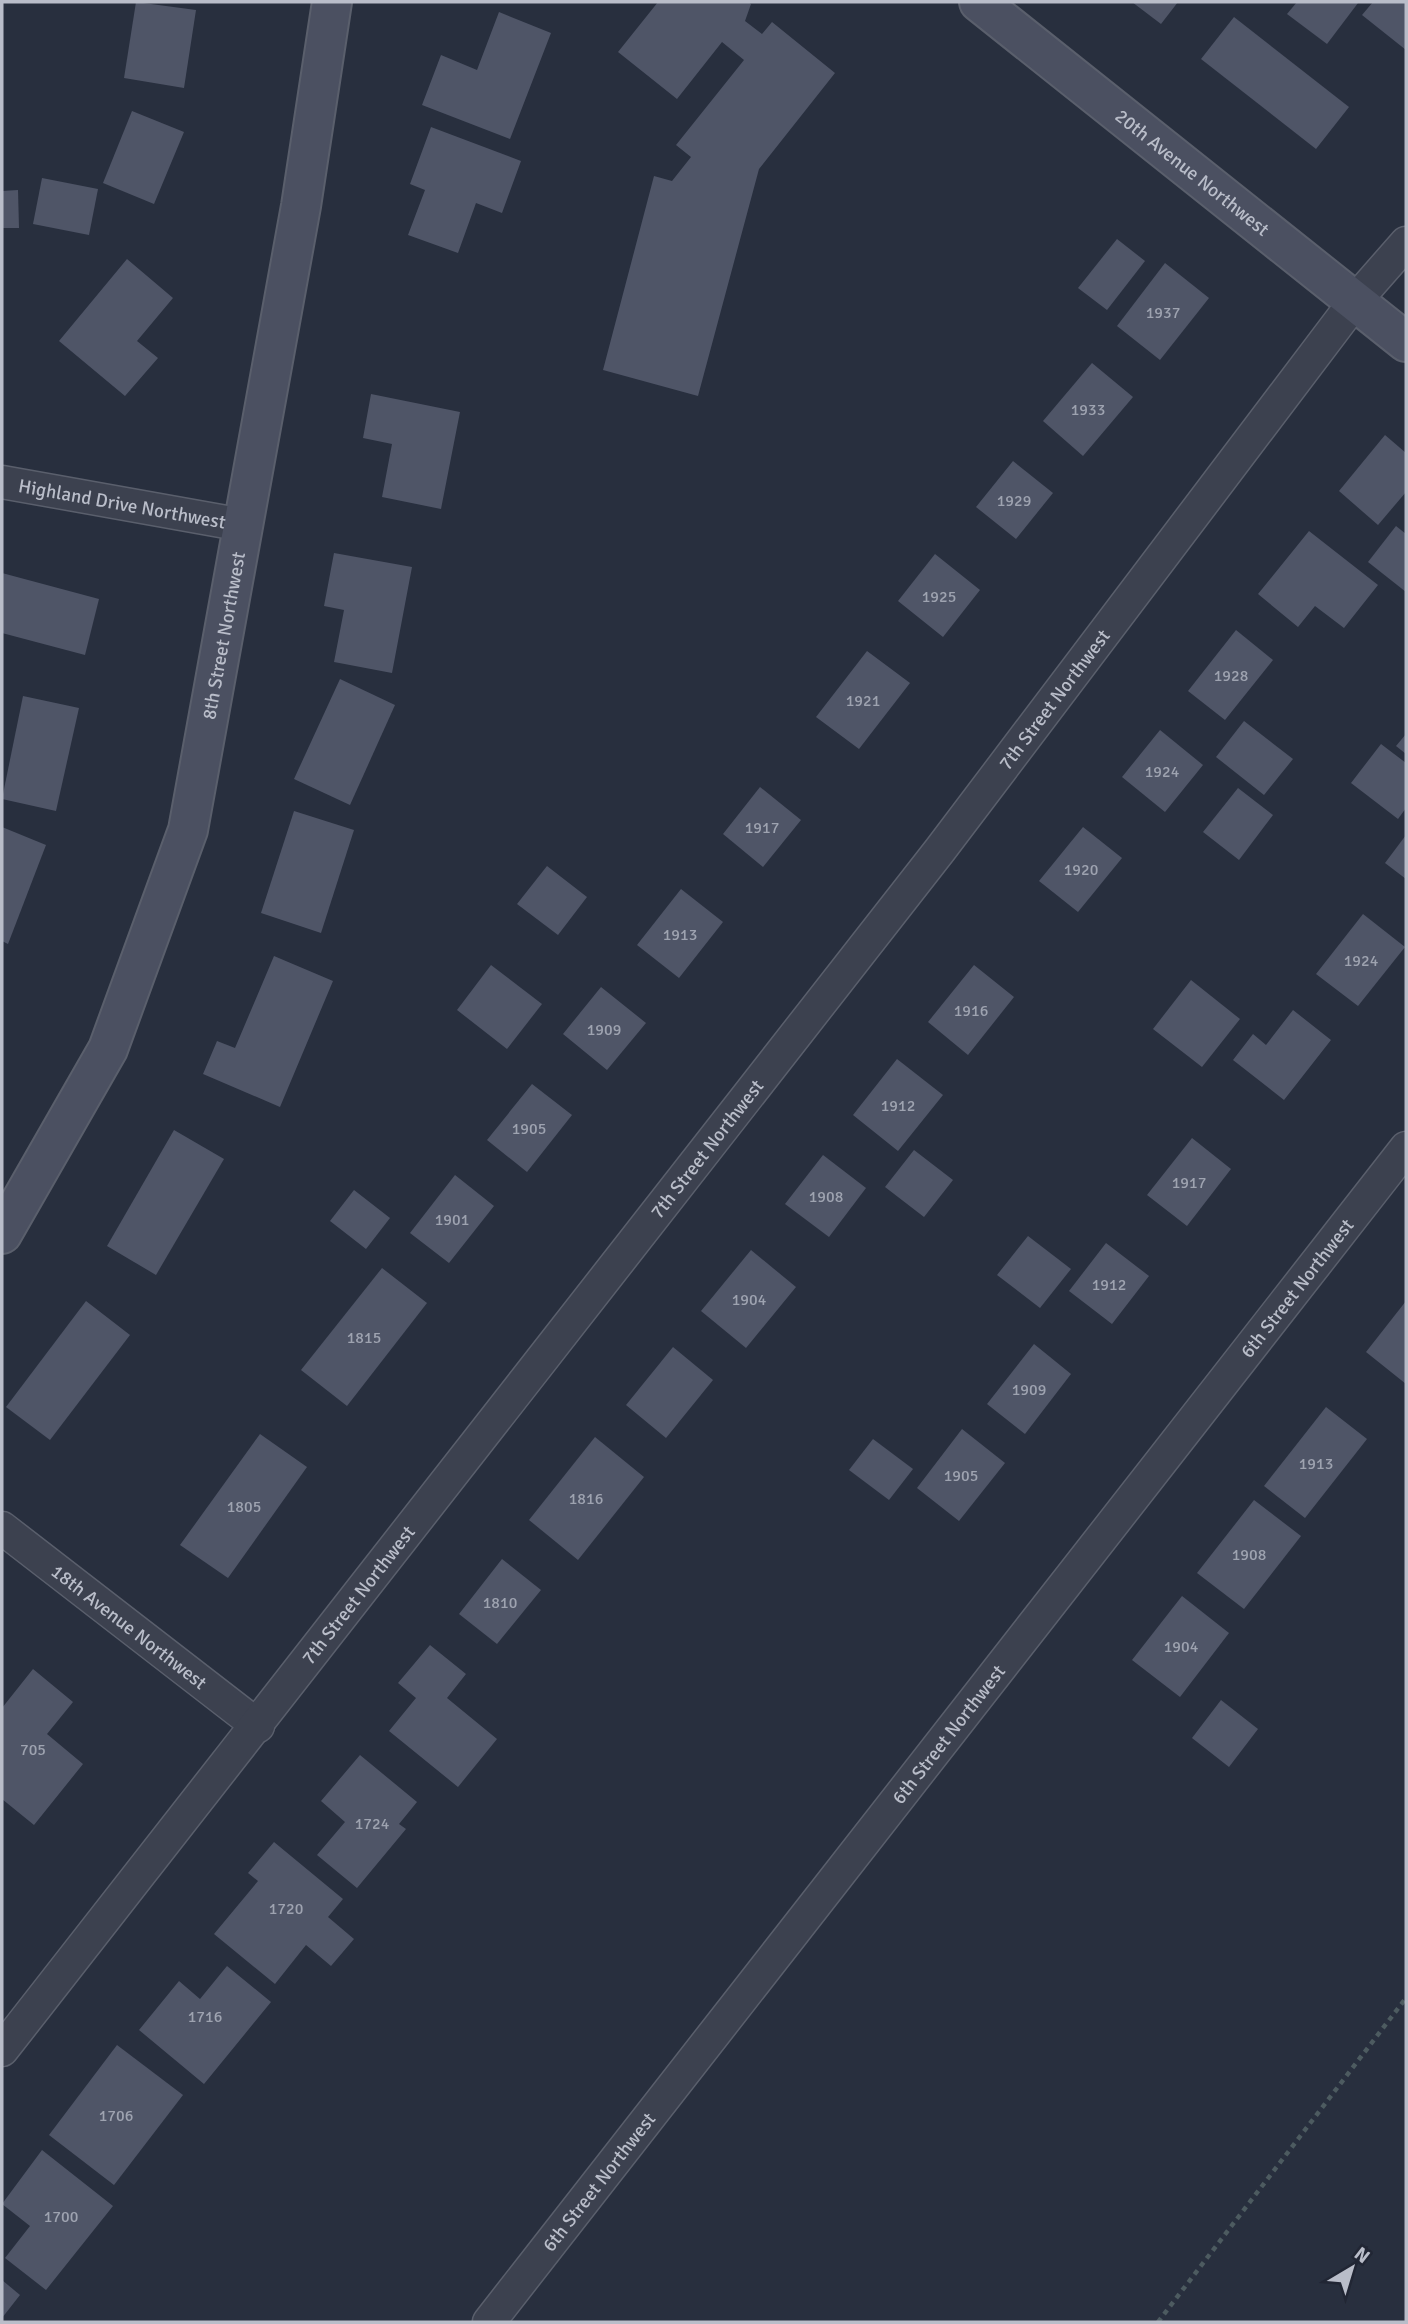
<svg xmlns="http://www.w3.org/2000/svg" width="1408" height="2324" font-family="Signika,sans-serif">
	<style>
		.building { fill: #4f5567 }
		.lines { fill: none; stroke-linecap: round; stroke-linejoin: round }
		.street-casing { stroke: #5a5f6c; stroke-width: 35 }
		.secondary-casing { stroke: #5a5f6c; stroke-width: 42 }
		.path { stroke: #4d5b60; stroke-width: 4.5; stroke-dasharray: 5 5; stroke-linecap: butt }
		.street { stroke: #3c414f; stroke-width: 32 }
		.secondary { stroke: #4b5061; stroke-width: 38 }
		.labels { text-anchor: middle; stroke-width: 6; stroke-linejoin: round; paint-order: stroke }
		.number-label { font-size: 16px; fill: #9ea3b0 }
		.street-label { font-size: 19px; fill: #b9bdc9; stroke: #212634 }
	</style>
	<rect width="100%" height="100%" fill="#282f3e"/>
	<!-- building -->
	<g class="building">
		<path d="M136,2L196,10L184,88L124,78Z"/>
		<path d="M658,2H748L751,4L745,21L762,34L772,22L835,73L759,169L698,396L603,370L654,176L672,181L691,157L676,145L744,60L722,42L677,99L618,52Z"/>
		<path d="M1132,2H1178L1161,24Z"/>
		<path d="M1297,2H1356L1358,3L1327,44L1287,14Z"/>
		<path d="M1373,2H1406V50L1362,15Z"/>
		<path d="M499,12L551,33L510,139L422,105L441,55L477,70Z"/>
		<path d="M1234,17L1349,107L1316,149L1201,59Z"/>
		<path d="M132,111L184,132L154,204L103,183Z"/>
		<path d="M431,127L521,161L502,213L476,203L458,253L408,235L425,190L410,184Z"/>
		<path d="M42,178L98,189L89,235L33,224Z"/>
		<path d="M18,190L19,228H2V191Z"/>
		<path d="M1117,239L1145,261L1107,310L1078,288Z"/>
		<path d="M127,259L173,298L137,341L158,358L125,396L59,341Z"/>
		<path d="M1165,263L1209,298L1160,360L1117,326Z"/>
		<path d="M1092,363L1133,397L1083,456L1043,421Z"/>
		<path d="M371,394L460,412L441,509L382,497L392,444L363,438Z"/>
		<path d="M1385,435L1406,453V492L1378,525L1339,491Z"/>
		<path d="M1013,461L1053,493L1016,539L976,507Z"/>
		<path d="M1396,526L1406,534V592L1368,562Z"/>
		<path d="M1309,531L1378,585L1344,628L1315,606L1298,627L1258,594Z"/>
		<path d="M334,553L412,567L392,673L334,662L344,610L324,606Z"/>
		<path d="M935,554L980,590L943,637L898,601Z"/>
		<path d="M2,573L99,599L85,655L2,633Z"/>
		<path d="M1236,630L1273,660L1225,720L1188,691Z"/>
		<path d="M867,651L910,683L859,749L816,717Z"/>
		<path d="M340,679L395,705L350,805L294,779Z"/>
		<path d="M23,696L79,708L56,811L2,799Z"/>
		<path d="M1244,721L1293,759L1264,795L1216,757Z"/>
		<path d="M1160,730L1203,765L1165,812L1122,777Z"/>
		<path d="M1406,734V754L1396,746Z"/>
		<path d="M1381,744L1406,763V808L1398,819L1351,783Z"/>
		<path d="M760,787L801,820L763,867L723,834Z"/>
		<path d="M1238,788L1273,815L1239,860L1203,832Z"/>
		<path d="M294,811L354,830L321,933L261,913Z"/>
		<path d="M2,827L46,845L8,944L2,941Z"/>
		<path d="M1083,827L1122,858L1078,912L1039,881Z"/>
		<path d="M1406,835V879L1385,863Z"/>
		<path d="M547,866L587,897L558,935L517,904Z"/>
		<path d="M681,889L723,922L679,978L637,945Z"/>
		<path d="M1363,914L1405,947L1358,1006L1316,974Z"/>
		<path d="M274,956L333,981L280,1107L203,1074L217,1041L235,1048Z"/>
		<path d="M491,965L542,1004L507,1049L457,1010Z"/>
		<path d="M974,965L1014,997L968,1055L928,1022Z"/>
		<path d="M1191,980L1240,1019L1202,1067L1153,1029Z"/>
		<path d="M601,987L646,1023L607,1070L563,1034Z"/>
		<path d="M1293,1010L1331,1040L1284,1100L1233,1060L1253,1034L1266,1045Z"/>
		<path d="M897,1059L943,1095L898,1151L853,1115Z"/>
		<path d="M532,1084L572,1115L527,1172L487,1140Z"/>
		<path d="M174,1130L224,1159L156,1275L107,1246Z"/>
		<path d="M1192,1138L1231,1169L1187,1226L1147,1195Z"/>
		<path d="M914,1150L953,1180L924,1217L885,1187Z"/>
		<path d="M823,1155L866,1188L829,1237L785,1204Z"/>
		<path d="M455,1175L494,1206L449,1263L410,1233Z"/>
		<path d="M354,1190L390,1218L366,1249L330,1221Z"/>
		<path d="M1028,1236L1071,1269L1040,1308L997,1275Z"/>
		<path d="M1106,1243L1149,1276L1112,1324L1069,1291Z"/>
		<path d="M751,1250L796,1287L746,1348L701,1311Z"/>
		<path d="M382,1268L427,1303L347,1406L301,1370Z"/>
		<path d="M86,1301L130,1335L50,1440L6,1407Z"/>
		<path d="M1406,1301V1384L1366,1352Z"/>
		<path d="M1034,1344L1071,1374L1025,1434L987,1404Z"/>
		<path d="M673,1347L713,1380L666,1438L626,1405Z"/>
		<path d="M1326,1407L1367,1439L1305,1518L1264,1486Z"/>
		<path d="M962,1429L1005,1463L959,1521L917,1488Z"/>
		<path d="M260,1434L307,1467L228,1578L180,1545Z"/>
		<path d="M595,1437L644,1477L578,1560L529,1520Z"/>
		<path d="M873,1439L913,1469L889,1500L849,1470Z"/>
		<path d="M1254,1500L1301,1536L1244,1609L1197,1573Z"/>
		<path d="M502,1559L541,1590L497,1644L459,1614Z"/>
		<path d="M1182,1596L1229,1633L1180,1697L1132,1660Z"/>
		<path d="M430,1645L466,1674L447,1698L497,1739L458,1787L389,1731L416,1698L398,1683Z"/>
		<path d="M33,1669L73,1702L47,1734L83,1764L34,1825L2,1799V1708Z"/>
		<path d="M1221,1700L1258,1729L1229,1767L1192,1738Z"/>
		<path d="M360,1755L417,1802L399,1824L406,1829L357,1888L317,1855L345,1822L321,1801Z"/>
		<path d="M274,1842L343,1899L328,1917L354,1939L331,1966L306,1945L275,1984L214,1934L258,1881L248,1873Z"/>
		<path d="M227,1966L271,2002L204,2084L139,2030L179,1981L200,1999Z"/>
		<path d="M117,2045L183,2095L114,2185L49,2135Z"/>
		<path d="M42,2150L113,2206L46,2290L5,2258L30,2226L2,2204Z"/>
		<path d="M2,2280L20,2295L2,2318Z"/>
	</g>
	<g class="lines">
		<!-- street casing -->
		<g class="street-casing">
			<g id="street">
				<path id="s1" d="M2,482L243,525"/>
				<path id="s2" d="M2,1528L258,1726"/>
				<path id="s3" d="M2,2050L940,850L1356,300L1406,243"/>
				<path id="s4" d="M489,2322L1406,1148"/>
			</g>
		</g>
		<!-- secondary casing -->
		<g class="secondary-casing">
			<g id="secondary">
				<path id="s5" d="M979,2L1406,342"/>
				<path id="s6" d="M2,1234L108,1049L188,830L301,206L332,2"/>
			</g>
		</g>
		<!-- path -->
		<path class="path" d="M1158,2322L1406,1998"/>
		<!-- street -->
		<use href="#street" class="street"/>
		<!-- secondary -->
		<use href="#secondary" class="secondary"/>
	</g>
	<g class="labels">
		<!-- number labels -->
		<g class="number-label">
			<text x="1163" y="318">1937</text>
			<text x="1088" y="415">1933</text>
			<text x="1014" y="506">1929</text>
			<text x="939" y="602">1925</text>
			<text x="1231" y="681">1928</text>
			<text x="863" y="706">1921</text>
			<text x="1162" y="777">1924</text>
			<text x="762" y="833">1917</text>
			<text x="1081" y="875">1920</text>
			<text x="680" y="940">1913</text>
			<text x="1361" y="966">1924</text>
			<text x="971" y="1016">1916</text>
			<text x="604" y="1035">1909</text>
			<text x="898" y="1111">1912</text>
			<text x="529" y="1134">1905</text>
			<text x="1189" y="1188">1917</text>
			<text x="826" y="1202">1908</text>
			<text x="452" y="1225">1901</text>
			<text x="1109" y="1290">1912</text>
			<text x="749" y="1305">1904</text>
			<text x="364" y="1343">1815</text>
			<text x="1029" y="1395">1909</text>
			<text x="1316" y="1469">1913</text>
			<text x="961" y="1481">1905</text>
			<text x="586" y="1504">1816</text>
			<text x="244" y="1512">1805</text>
			<text x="1249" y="1560">1908</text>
			<text x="500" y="1608">1810</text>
			<text x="1181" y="1652">1904</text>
			<text x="33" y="1755">705</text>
			<text x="372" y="1829">1724</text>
			<text x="286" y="1914">1720</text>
			<text x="205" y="2022">1716</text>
			<text x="116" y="2121">1706</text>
			<text x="61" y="2222">1700</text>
		</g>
		<!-- street labels -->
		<g class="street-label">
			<text dy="7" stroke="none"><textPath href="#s5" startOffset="273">20th Avenue Northwest</textPath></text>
			<text dy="7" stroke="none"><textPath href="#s1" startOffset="122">Highland Drive Northwest</textPath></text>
			<text dy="7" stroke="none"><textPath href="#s6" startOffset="644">8th Street Northwest</textPath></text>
			<text dy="7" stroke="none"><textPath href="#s3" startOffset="1712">7th Street Northwest</textPath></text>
			<text dy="7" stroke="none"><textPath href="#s3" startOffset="1144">7th Street Northwest</textPath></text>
			<text dy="7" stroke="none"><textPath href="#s4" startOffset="1312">6th Street Northwest</textPath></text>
			<text dy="7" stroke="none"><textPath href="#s3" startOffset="578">7th Street Northwest</textPath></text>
			<text dy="7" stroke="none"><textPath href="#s2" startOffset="161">18th Avenue Northwest</textPath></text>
			<text dy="7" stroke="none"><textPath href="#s4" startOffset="746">6th Street Northwest</textPath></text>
			<text dy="7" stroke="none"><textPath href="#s4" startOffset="178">6th Street Northwest</textPath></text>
		</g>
	</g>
	<!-- border -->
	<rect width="1408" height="2324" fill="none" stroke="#b9bdc9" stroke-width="7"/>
	<!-- north arrow -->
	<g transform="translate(1352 2268) rotate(38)" stroke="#212634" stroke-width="5" paint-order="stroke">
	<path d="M0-5L12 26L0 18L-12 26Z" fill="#b9bdc9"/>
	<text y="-10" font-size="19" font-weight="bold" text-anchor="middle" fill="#b9bdc9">N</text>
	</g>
</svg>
